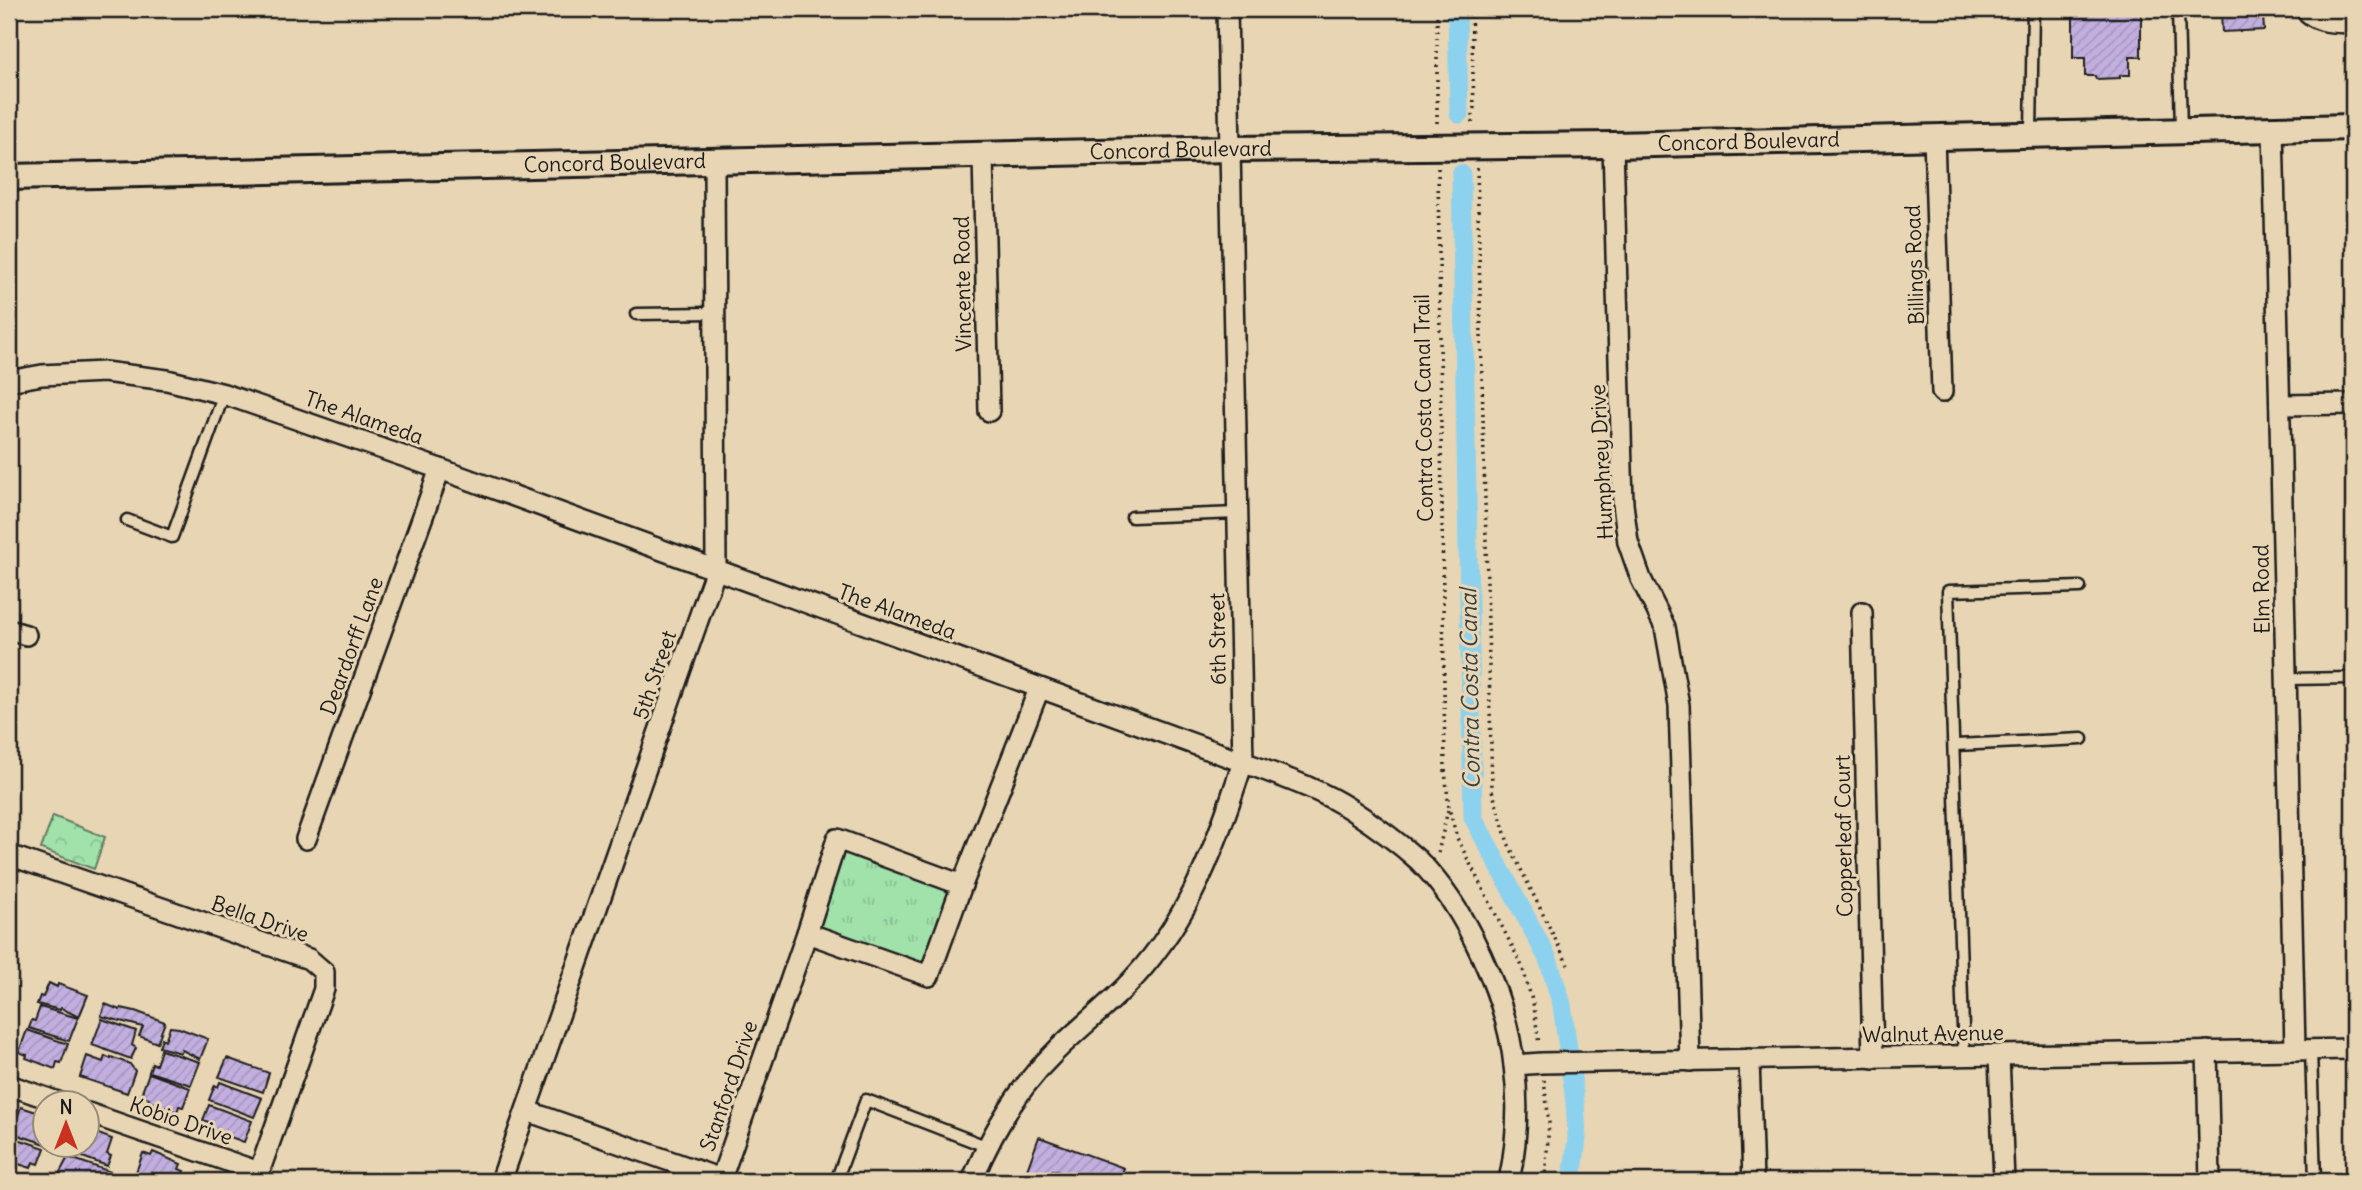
<svg xmlns="http://www.w3.org/2000/svg" width="2362" height="1190" font-family="Delius,sans-serif">
	<style>
		.grass { fill: url(#grass-tufts); stroke: #5e7e63; stroke-width: 2 }
		.forest { fill: url(#forest-crowns); stroke: #5e7e63; stroke-width: 2 }
		.lines { fill: none; stroke-linecap: round; stroke-linejoin: round }
		.canal { stroke: #8cd2ee; stroke-width: 19 }
		.building { fill: url(#building-hatch); stroke: #1c1c1c; stroke-width: 2 }
		.service-casing { stroke: #1c1c1c; stroke-width: 15 }
		.minor-casing { stroke: #1c1c1c; stroke-width: 24 }
		.tertiary-casing { stroke: #1c1c1c; stroke-width: 30 }
		.path { stroke: #1c1c1c; stroke-width: 3.5; stroke-dasharray: 2 5; stroke-linecap: butt }
		.service { stroke: #e8d5b3; stroke-width: 10 }
		.minor { stroke: #e8d5b3; stroke-width: 19 }
		.tertiary { stroke: #e8d5b3; stroke-width: 24 }
		.labels { text-anchor: middle; stroke-width: 6; stroke-linejoin: round; paint-order: stroke }
		.street-label { font-size: 21px; fill: #1c1c1c; stroke: #e8d5b3 }
		.water-label { font-size: 23px; font-style: italic; fill: #324046; stroke: #e8d5b3 }
	</style>
	<defs>
		<pattern id="grass-tufts" width="24" height="20" patternUnits="userSpaceOnUse" patternTransform="scale(1.75)"><rect width="24" height="20" fill="#a1e1aa"/><path d="M3 7l-1-3M5 7V3M7 7l1-3M15 17l-1-3M17 17v-4M19 17l1-3" fill="none" stroke="#8ac092"/></pattern>
		<pattern id="forest-crowns" width="20" height="18" patternUnits="userSpaceOnUse" patternTransform="scale(1.75)"><rect width="20" height="18" fill="#a1e1aa"/><path d="M2 6a3 3 0 1 1 6 0M12 15a3 3 0 1 1 6 0" fill="none" stroke="#8ac092"/></pattern>
		<pattern id="building-hatch" width="6" height="6" patternUnits="userSpaceOnUse" patternTransform="scale(1.75)"><rect width="6" height="6" fill="#c2afdf"/><path d="M-1 1l2-2M0 6l6-6M5 7l2-2" fill="none" stroke="#a696bf"/></pattern>
	</defs>
	<rect width="100%" height="100%" fill="#e8d5b3"/>
	<filter id="ink" filterUnits="userSpaceOnUse"><feTurbulence type="fractalNoise" baseFrequency=".0143" numOctaves="2"/><feDisplacementMap in="SourceGraphic" scale="14" xChannelSelector="R" yChannelSelector="G"/><feConvolveMatrix kernelMatrix="1 2 1 2 8 2 1 2 1" color-interpolation-filters="sRGB"/></filter>
	<g filter="url(#ink)">
		<!-- grass -->
		<path class="grass" d="M837,839L962,885L929,976L807,933Z"/>
		<!-- forest -->
		<path class="forest" d="M53,816L105,837L94,869L41,849Z"/>
		<g class="lines">
			<!-- canal -->
			<g class="canal">
				<path d="M1457,9L1459,114"/>
				<path d="M1461,174L1473,817L1548,959L1562,1005L1575,1101L1577,1138L1572,1181"/>
			</g>
		</g>
		<!-- building -->
		<g class="building">
			<path d="M2068,9H2145V14H2141V57H2130V75H2120V78L2096,79L2095,76H2085V58H2073V15H2068Z"/>
			<path d="M2233,9H2270V15H2263L2264,30L2222,32L2221,11H2233Z"/>
			<path d="M49,983L57,987L58,984L88,995L79,1017L61,1008L60,1010L37,1004L40,996L43,997Z"/>
			<path d="M105,1004L120,1010L121,1008L135,1011L165,1022L157,1043L139,1036L143,1027L101,1016Z"/>
			<path d="M40,1007L78,1018L69,1041L29,1028L32,1020L35,1021Z"/>
			<path d="M102,1019L136,1031L132,1045L136,1048L131,1059L92,1045Z"/>
			<path d="M170,1027L179,1028L208,1039L200,1059L182,1050L181,1053L159,1047L162,1038L165,1040Z"/>
			<path d="M27,1030L68,1044L61,1063L57,1062L55,1069L26,1058L27,1055L19,1052Z"/>
			<path d="M161,1050L200,1062L191,1085L149,1072L152,1063L156,1065Z"/>
			<path d="M87,1056L103,1062L105,1056L111,1059V1057L130,1064L135,1071L127,1093L80,1077Z"/>
			<path d="M227,1058L269,1073L263,1092L219,1077Z"/>
			<path d="M149,1073L190,1088L183,1107L179,1106L177,1112L148,1101L149,1098L141,1095Z"/>
			<path d="M220,1082L262,1098L254,1117L209,1100L215,1085L218,1087Z"/>
			<path d="M209,1105L252,1121L244,1142L208,1129L211,1123L203,1120Z"/>
			<path d="M21,1107L46,1115V1144L9,1132L11,1119L16,1120Z"/>
			<path d="M88,1130L112,1139L107,1154L111,1156L107,1166L69,1152L71,1144H88Z"/>
			<path d="M9,1136L45,1148L39,1164L33,1162L31,1168L9,1161Z"/>
			<path d="M1039,1137L1124,1168L1119,1181H1087L1053,1170L1049,1181H1023Z"/>
			<path d="M153,1152L181,1164L179,1169L184,1171L180,1181H152L135,1175L143,1153L151,1156Z"/>
			<path d="M68,1157L111,1172L108,1181H67L57,1178Z"/>
		</g>
		<g class="lines">
			<!-- service casing -->
			<g class="service-casing">
				<g id="service">
					<path d="M2178,9L2181,130"/>
					<path d="M2031,133L2033,9"/>
					<path d="M636,314L715,313"/>
					<path d="M1132,517L1238,513"/>
					<path d="M127,520L172,537L224,394"/>
					<path d="M2287,679L2353,678"/>
					<path d="M1955,745L2082,739"/>
					<path d="M2311,1049L2315,1181"/>
					<path d="M1964,1057L1948,591L2080,587"/>
					<path d="M836,1181L866,1100L988,1147"/>
				</g>
			</g>
			<!-- minor casing -->
			<g class="minor-casing">
				<g id="minor">
					<path d="M2305,9C2317,24 2335,22 2353,23"/>
					<path d="M2273,128L2295,1049"/>
					<path d="M1934,136L1942,392"/>
					<path d="M1613,145L1623,504L1628,542L1641,579L1665,627L1679,705L1690,1061"/>
					<path d="M983,156L989,411"/>
					<path d="M9,381L42,375L104,372L167,380L224,394L440,469L1243,762C1279,776 1318,788 1350,809C1373,824 1398,842 1418,860C1466,907 1507,999 1514,1065C1519,1103 1517,1143 1509,1181"/>
					<path d="M2280,405L2353,404"/>
					<path d="M1862,612L1873,1058"/>
					<path d="M9,630L26,635"/>
					<path d="M306,839L440,469"/>
					<path d="M9,855L309,959L324,972V989L256,1181"/>
					<path d="M807,933L929,976L962,885"/>
					<path d="M2207,1051L2210,1181"/>
					<path d="M1999,1056L2004,1181"/>
					<path d="M1749,1059L1753,1181"/>
					<path d="M1514,1065L1542,1063L2353,1049"/>
					<path d="M9,1085L58,1102"/>
					<path d="M527,1111L721,1179L807,933L837,839L962,885L1039,689"/>
					<path d="M88,1113L259,1172"/>
					<path d="M501,1181L716,569L714,161"/>
					<path d="M972,1181C991,1134 1018,1088 1055,1052C1080,1027 1109,1005 1133,979C1192,915 1217,843 1243,762L1227,9"/>
				</g>
			</g>
			<!-- tertiary casing -->
			<g class="tertiary-casing">
				<g id="tertiary">
					<path id="s1" d="M9,177L1231,149L1613,145L2353,127"/>
				</g>
			</g>
			<!-- path -->
			<g class="path">
				<path d="M1437,9V126"/>
				<path d="M1471,9L1474,107L1472,125"/>
				<path d="M1438,168L1445,771L1449,808L1457,838L1522,966L1534,1007L1539,1045"/>
				<path d="M1477,168L1492,790L1508,843L1568,965"/>
				<path d="M1438,853L1448,810"/>
				<path d="M1544,1080L1549,1122L1545,1181"/>
			</g>
			<!-- service -->
			<use href="#service" class="service"/>
			<!-- minor -->
			<use href="#minor" class="minor"/>
			<!-- tertiary -->
			<use href="#tertiary" class="tertiary"/>
		</g>
	</g>
	<g class="labels">
		<!-- street labels -->
		<g class="street-label">
			<text dy="7" stroke="none"><textPath href="#s1" startOffset="1740">Concord Boulevard</textPath></text>
			<text dy="7" stroke="none"><textPath href="#s1" startOffset="1172">Concord Boulevard</textPath></text>
			<text dy="7" stroke="none"><textPath href="#s1" startOffset="606">Concord Boulevard</textPath></text>
			<text transform="translate(1915 265) rotate(-92)" y="7">Billings Road</text>
			<text transform="translate(963 284) rotate(-91)" y="7">Vincente Road</text>
			<text transform="translate(1424 408) rotate(-91)" y="7">Contra Costa Canal Trail</text>
			<text transform="translate(364 418) rotate(19)" y="7">The Alameda</text>
			<text transform="translate(1602 462) rotate(-93)" y="7">Humphrey Drive</text>
			<text transform="translate(2262 589) rotate(-91)" y="7">Elm Road</text>
			<text transform="translate(897 612) rotate(20)" y="7">The Alameda</text>
			<text transform="translate(1218 639) rotate(-91)" y="7">6th Street</text>
			<text transform="translate(352 646) rotate(-70)" y="7">Deardorff Lane</text>
			<text transform="translate(655 675) rotate(-71)" y="7">5th Street</text>
			<text transform="translate(1844 836) rotate(-91)" y="7">Copperleaf Court</text>
			<text transform="translate(260 919) rotate(19)" y="7">Bella Drive</text>
			<text transform="translate(1933 1034) rotate(-1)" y="7">Walnut Avenue</text>
			<text transform="translate(729 1086) rotate(-71)" y="7">Stanford Drive</text>
			<text transform="translate(181 1121) rotate(19)" y="7">Kobio Drive</text>
		</g>
		<!-- water labels -->
		<g class="water-label">
			<text transform="translate(1470 689) rotate(-91)" y="8">Contra Costa Canal</text>
		</g>
	</g>
	<!-- margin -->
	<rect width="2362" height="1190" fill="none" stroke="#e8d5b3" stroke-width="35"/>
	<rect x="18" y="18" width="2327" height="1155" fill="none" stroke="#1c1c1c" stroke-width="2.5" filter="url(#ink)"/>
	<!-- north arrow -->
	<g transform="translate(66 1124)"><circle r="33" fill="#e8d5b3" stroke="#968b77" stroke-width="2"/>
	<path d="M0-5L12 26L0 18L-12 26Z" fill="#c8321e"/>
	<text y="-10" font-size="19" font-weight="bold" text-anchor="middle" fill="#1c1c1c">N</text>
	</g>
</svg>
